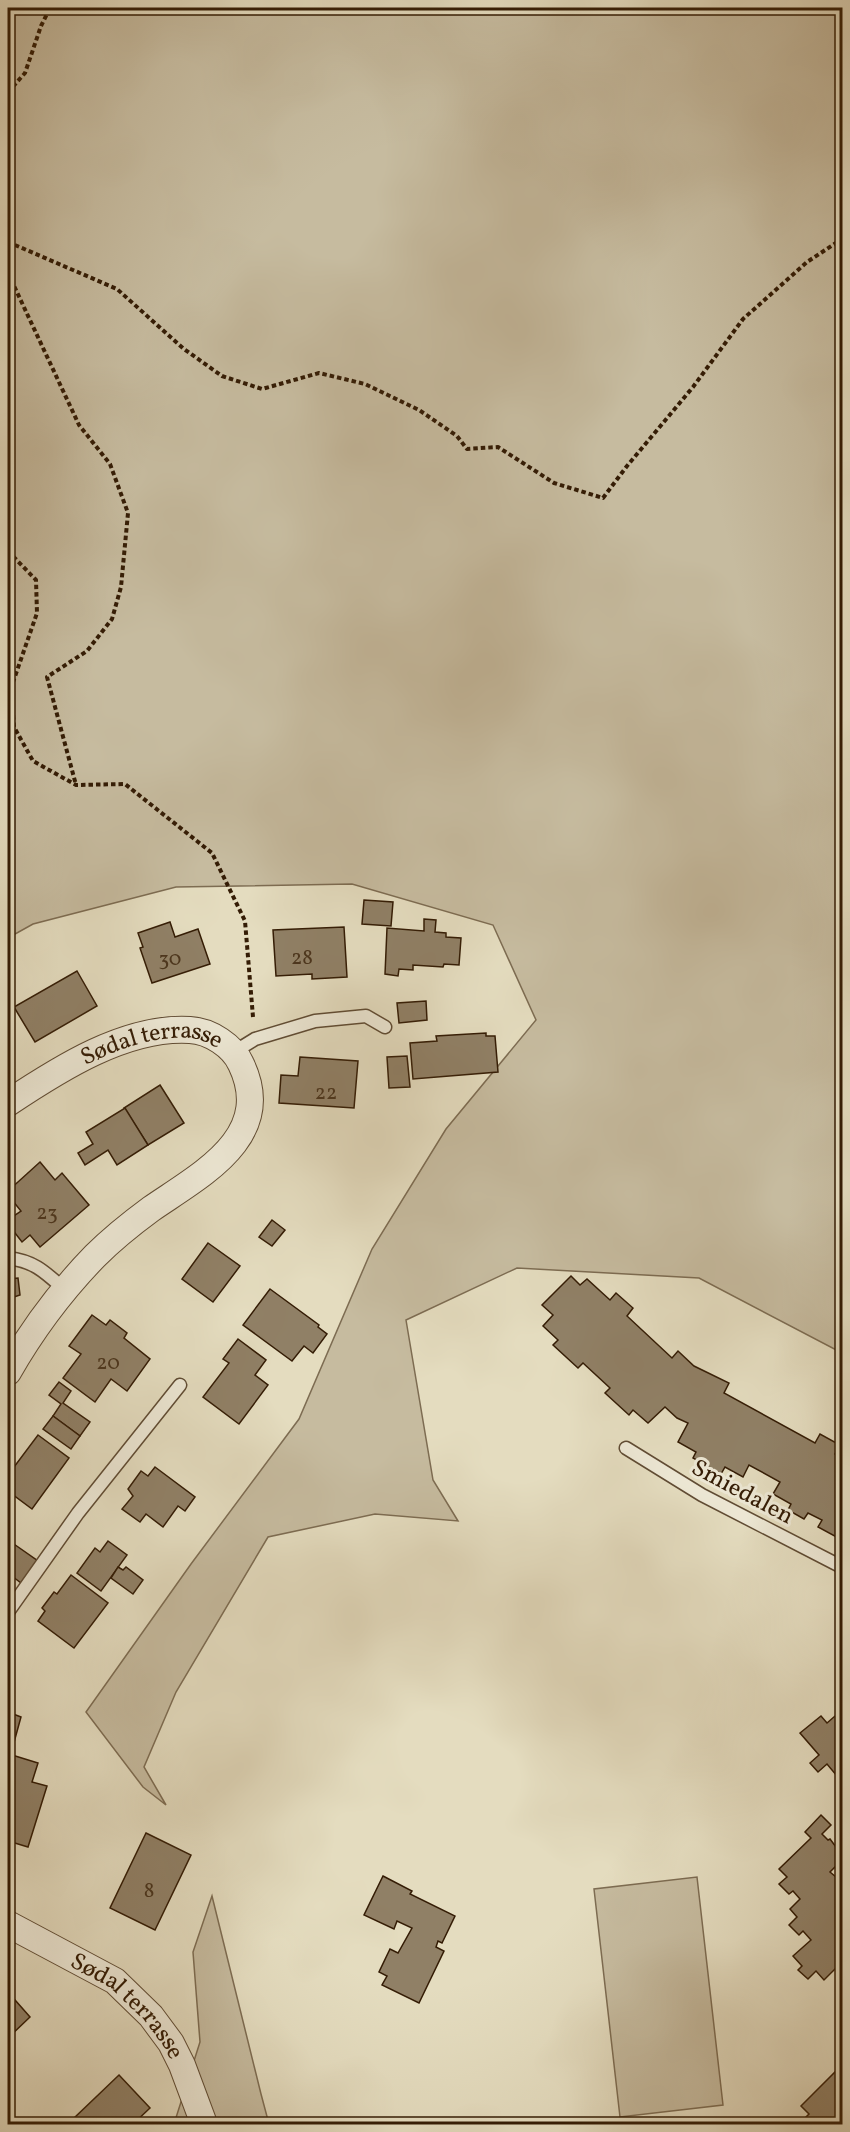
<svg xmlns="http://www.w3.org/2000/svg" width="850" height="2132" font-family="Vollkorn,serif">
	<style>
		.green { fill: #c6bb9f; stroke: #7d6c52; stroke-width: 1.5 }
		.building { fill: #908066; stroke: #341c05; stroke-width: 1.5 }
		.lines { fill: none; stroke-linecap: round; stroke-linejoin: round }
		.lane-casing { stroke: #604c34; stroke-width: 15 }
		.street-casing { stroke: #604c34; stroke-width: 28 }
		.path { stroke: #341c05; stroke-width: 4; stroke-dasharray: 4.5 3; stroke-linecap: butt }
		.lane { stroke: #ede8d5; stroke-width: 12 }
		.street { stroke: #ede8d5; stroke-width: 26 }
		.labels { text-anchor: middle; stroke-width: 6; stroke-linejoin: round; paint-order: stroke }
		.number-label { font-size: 21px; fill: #4b351d }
		.street-label { font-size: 24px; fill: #341c05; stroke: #ede8d5 }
	</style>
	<rect width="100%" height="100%" fill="#e4dcbf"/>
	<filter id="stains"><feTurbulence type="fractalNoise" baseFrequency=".00333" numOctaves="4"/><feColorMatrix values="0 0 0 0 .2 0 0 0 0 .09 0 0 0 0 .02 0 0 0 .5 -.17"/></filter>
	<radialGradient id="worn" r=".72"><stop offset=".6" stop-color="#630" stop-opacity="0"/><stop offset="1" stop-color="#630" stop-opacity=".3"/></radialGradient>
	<!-- green -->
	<g class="green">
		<path d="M8,8H842V1353L699,1278L517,1268L406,1320L433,1480L458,1521L375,1514L268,1537L176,1692L144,1767L166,1805L143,1787L86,1712L191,1564L299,1419L372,1249L446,1129L536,1020L493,925L352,884L176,887L33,924L8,938Z"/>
		<path d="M697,1877L723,2105L620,2117L594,1889Z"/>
		<path d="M212,1896L261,2094L269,2124H174L200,2042L193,1952Z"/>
	</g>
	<!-- building -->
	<g class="building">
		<path d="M364,900L393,902L391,926L362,924Z"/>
		<path d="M424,919L436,920L435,932L446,933V937L461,938L459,965L444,964L443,967L413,965V970L399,969L398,976L385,974L387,928L424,931Z"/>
		<path d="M170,922L175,937L198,929L210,964L152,983L140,948L143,947L138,933Z"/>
		<path d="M344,927L347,977L312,979V974L276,976L273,930Z"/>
		<path d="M77,971L97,1006L35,1042L14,1007Z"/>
		<path d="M426,1001L427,1020L399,1023L397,1003Z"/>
		<path d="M486,1033V1036H495L498,1072L413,1079L410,1043L437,1041L436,1036Z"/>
		<path d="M407,1056L410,1087L389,1088L387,1057Z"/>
		<path d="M300,1057L358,1061L354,1108L279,1103L281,1075L298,1076Z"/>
		<path d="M160,1085L184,1123L148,1145L124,1108Z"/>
		<path d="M125,1108L148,1145L117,1165L108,1150L85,1165L78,1153L93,1144L86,1132Z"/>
		<path d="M40,1162L55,1180L62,1173L89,1205L40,1247L30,1235L22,1242L8,1224V1220L21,1211L8,1195V1191Z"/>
		<path d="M272,1220L285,1230L272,1246L259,1237Z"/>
		<path d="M208,1243L240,1266L213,1302L182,1279Z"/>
		<path d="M571,1276L580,1285L587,1279L610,1300L616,1293L633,1308L627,1316L672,1358L678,1351L694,1366L729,1383L724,1393L815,1443L820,1434L840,1445L835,1454L842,1458V1540L818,1527L822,1520L808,1513L804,1519L788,1510L791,1504L773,1494L780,1482L749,1465L743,1477L725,1467L721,1474L693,1458L696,1452L678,1442L688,1423L677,1418L665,1407L648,1423L633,1410L629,1415L605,1393L610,1388L583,1363L578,1368L553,1345L558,1340L543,1326L553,1315L542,1305Z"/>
		<path d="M18,1278L20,1295L8,1299V1279Z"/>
		<path d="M270,1289L319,1325L318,1327L327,1334L313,1353L304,1346L292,1361L243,1325Z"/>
		<path d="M92,1315L106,1325L110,1320L127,1333L124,1338L150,1359L127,1391L111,1379L95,1402L63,1378L81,1354L69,1346Z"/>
		<path d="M238,1339L266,1360L255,1375L268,1385L239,1424L203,1397L229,1363L223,1359Z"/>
		<path d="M59,1382L71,1391L63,1403L90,1422L80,1436L53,1416L61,1404L49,1395Z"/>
		<path d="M53,1416L80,1436L71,1449L43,1429Z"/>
		<path d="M38,1435L69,1458L32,1509L8,1491V1475Z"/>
		<path d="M155,1467L195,1497L185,1511L178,1506L163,1527L146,1514L140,1522L122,1509L133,1496L128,1489L141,1471L148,1476Z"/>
		<path d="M108,1541L127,1555L101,1591L77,1573L95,1548L100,1552Z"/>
		<path d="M11,1542L38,1561L21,1583L8,1573V1547Z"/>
		<path d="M118,1567L123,1570L126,1567L143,1580L133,1594L111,1578Z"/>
		<path d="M71,1575L108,1603L74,1648L38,1621L45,1611L42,1608L54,1592L57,1594Z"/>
		<path d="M842,1699V1782L827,1764L818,1772L810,1763L819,1755L800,1733L821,1716L827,1723L842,1710L837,1703Z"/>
		<path d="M8,1712L21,1717L10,1757L8,1756Z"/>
		<path d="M12,1755L38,1763L32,1782L47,1786L28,1847L8,1841V1770Z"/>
		<path d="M821,1815L831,1825L822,1834L828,1840L830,1839L842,1855V1860L830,1872L842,1882V1910L838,1915L842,1920V1966L840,1964L824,1980L816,1971L808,1979L798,1970L802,1966L793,1956L811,1940L803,1931L799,1935L789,1925L797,1917L790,1909L800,1899L793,1891L789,1894L779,1884L787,1877L779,1869L811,1838L805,1832Z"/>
		<path d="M146,1833L191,1855L155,1930L110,1908Z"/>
		<path d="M383,1876L412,1891L410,1894L455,1916L442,1943L438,1941L436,1947L444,1951L419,2003L382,1985L387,1976L379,1972L390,1949L398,1953L412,1928L397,1921L394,1929L364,1915Z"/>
		<path d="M8,1992L30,2017L8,2038Z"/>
		<path d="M840,2067L842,2070V2124H804L801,2122L809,2114L801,2106Z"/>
		<path d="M119,2075L150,2108L133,2124H77L72,2120Z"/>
	</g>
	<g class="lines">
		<!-- lane casing -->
		<g class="lane-casing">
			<g id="lane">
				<path d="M234,1052L255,1039L315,1021L366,1016L385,1027"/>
				<path d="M8,1258C34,1261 45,1272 64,1289"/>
				<path d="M626,1448L702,1495L842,1567"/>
				<path d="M8,1612L78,1513L180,1385"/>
			</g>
		</g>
		<!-- street casing -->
		<g class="street-casing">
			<g id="street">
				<path id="s1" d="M8,1103C59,1069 126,1026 190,1030C210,1031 233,1046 241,1064C276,1137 200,1175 151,1209C132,1223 112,1239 95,1256C61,1291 32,1330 8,1372"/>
				<path id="s2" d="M8,1924L115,1981L151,2016L171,2043L182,2065L204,2124"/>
			</g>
		</g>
		<!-- path -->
		<g class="path">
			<path d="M8,92L25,73L41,26L50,8"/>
			<path d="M8,242L117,289L184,349L222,376L262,389L319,373L365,384L419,410L457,436L467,449L498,447L554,483L603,498L627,466L693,387L743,319L807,262L842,239"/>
			<path d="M8,273L79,425L110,464L128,513L121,587L112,619L87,651L47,677L76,785"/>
			<path d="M8,551L36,580L37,613L11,688L14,727L33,761L76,785L125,784L212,853L245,921L253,1017"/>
		</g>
		<!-- lane -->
		<use href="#lane" class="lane"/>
		<!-- street -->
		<use href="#street" class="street"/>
	</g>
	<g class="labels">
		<!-- number labels -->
		<g class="number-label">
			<text x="302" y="964">28</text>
			<text x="170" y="965">30</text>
			<text x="326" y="1099">22</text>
			<text x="47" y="1219">23</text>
			<text x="108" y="1369">20</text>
			<text x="149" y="1897">8</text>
		</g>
		<!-- street labels -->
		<g class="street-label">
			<text dy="8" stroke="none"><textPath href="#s1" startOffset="160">Sødal terrasse</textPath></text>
			<text transform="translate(743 1491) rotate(28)" y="8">Smiedalen</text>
			<text dy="8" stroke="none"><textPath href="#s2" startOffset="147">Sødal terrasse</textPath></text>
		</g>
	</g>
	<!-- margin -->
	<rect width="850" height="2132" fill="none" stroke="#e4dcbf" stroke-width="30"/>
	<rect x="9" y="9" width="832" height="2114" fill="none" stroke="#341c05" stroke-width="3"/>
	<rect x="15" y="15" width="820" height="2102" fill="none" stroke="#341c05" stroke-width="1.5"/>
	<rect width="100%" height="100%" filter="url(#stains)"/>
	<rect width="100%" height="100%" fill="url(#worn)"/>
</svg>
